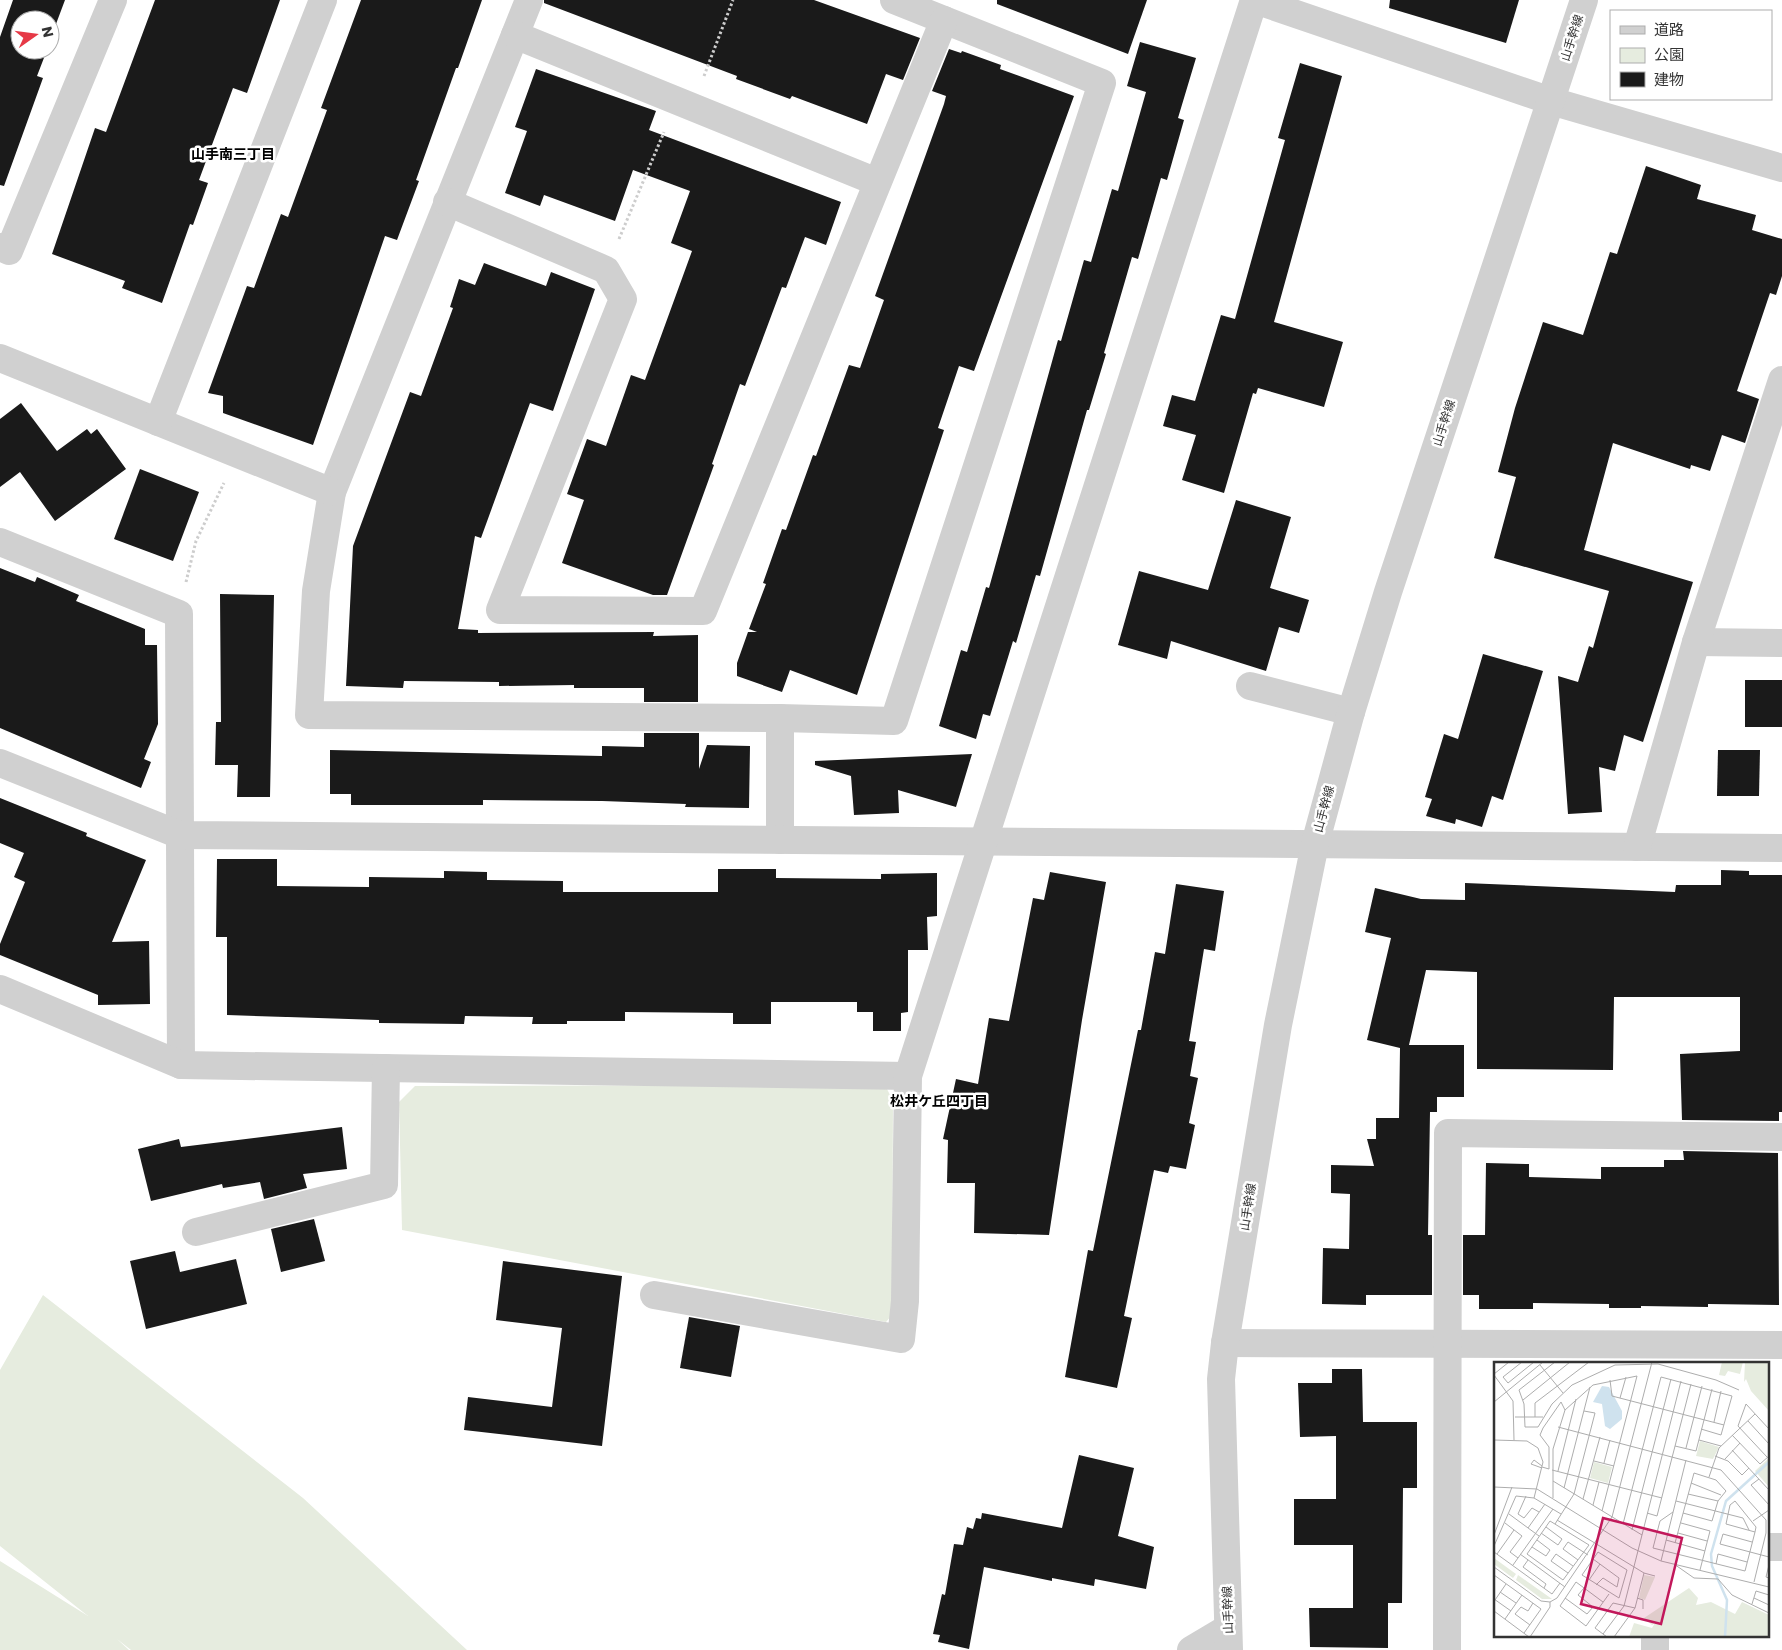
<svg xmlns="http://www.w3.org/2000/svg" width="1782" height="1650" font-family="Poppins,'Noto Sans JP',sans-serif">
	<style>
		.green { fill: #e6ecdf }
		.building { fill: #1a1a1a }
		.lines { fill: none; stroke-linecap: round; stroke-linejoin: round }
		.path { stroke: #cdcdcd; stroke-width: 3; stroke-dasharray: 2.5 2.5; stroke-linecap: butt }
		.minor { stroke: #d0d0d0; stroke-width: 28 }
		.labels { text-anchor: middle; stroke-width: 5; stroke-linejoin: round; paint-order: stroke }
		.street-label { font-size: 12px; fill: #333; stroke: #fff }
		.neighbourhood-label { font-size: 14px; font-weight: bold; fill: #000; stroke: #fff }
		.inset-river { fill: none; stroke: #cfe2ee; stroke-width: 2.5 }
		.inset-road { fill: none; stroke: #adadad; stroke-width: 1 }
		.view { fill: #c2185b; fill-opacity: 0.15; stroke: #c2185b; stroke-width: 2.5 }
		.inset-edge { fill: none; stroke: #333; stroke-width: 2.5 }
	</style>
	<rect width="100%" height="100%" fill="#fff"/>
	<!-- green -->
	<g class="green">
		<path d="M885,1085L893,1101L892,1315L886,1322L402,1230L399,1102L415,1086Z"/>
		<path d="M43,1295L303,1498L467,1650H131L117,1639L129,1650H0V1561L88,1616L0,1546V1370Z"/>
	</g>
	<!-- building -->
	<g class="building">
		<path d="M13,0H65L50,40V20H20V50H47L37,76L43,78L4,186L0,185V37Z"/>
		<path d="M155,0H280L247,93L233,88L199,180L208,183L193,225L190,224L162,303L122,288L125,281L52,254L95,128L106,132Z"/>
		<path d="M361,0H482L458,68H456L416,180L419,181L397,240L385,236L313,445L223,413V396L208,393L247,286L254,288L281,214L288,217L327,110L321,108Z"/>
		<path d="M544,0H814L920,38L903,80L886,74L867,124L792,96L790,99L736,79L737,76L544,3Z"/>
		<path d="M997,0H1147L1128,54L997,4Z"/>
		<path d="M1390,0H1519L1506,43L1389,8Z"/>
		<path d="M1140,42L1196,58L1178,118L1184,120L1167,180L1161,178L1138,259L1132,257L1104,353L1106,354L1089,410H1087L1040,576L1036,575L1016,643L1013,641L990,716L983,714L976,739L939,726L961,650L967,652L986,587L989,588L1058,340L1061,341L1084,260L1091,262L1112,189L1118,191L1146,92L1127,86Z"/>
		<path d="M949,49L961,53L962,51L1001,65L1000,69L1074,96L974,371L959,366L938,428L944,430L857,695L790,670L782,692L737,676V663L748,632H757L749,629L766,584L763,583L782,529L786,530L813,455L816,456L849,365L860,368L884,300L875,296L944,104L946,96L932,91Z"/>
		<path d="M1300,63L1342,76L1274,322L1343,342L1324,407L1258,388L1256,394L1253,393L1224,493L1182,480L1196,435L1163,426L1172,395L1195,401L1221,315L1235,319L1285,140L1278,138Z"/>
		<path d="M536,69L656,111L649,130L841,202L826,245L805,237L786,288L782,287L745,386L740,384L712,464L714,465L667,595H653L562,563L584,500L567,494L587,439L606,446L631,375L645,380L692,251L671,243L690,191L633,170L615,221L544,195L540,206L505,193L527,131L515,127Z"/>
		<path d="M1646,166L1701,185L1697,199L1756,215L1752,230L1782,239V276L1776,295L1770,293L1737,391L1759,399L1745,443L1722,435L1710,471L1691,465L1690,469L1613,443L1584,550L1693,582L1643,742L1624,735L1615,771L1599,767L1602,812L1568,814L1558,676L1578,682L1589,646L1593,648L1609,591L1494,558L1516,477L1498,472L1515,408L1543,322L1583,335L1610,252L1617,254Z"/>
		<path d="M484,263L546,286L551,272L595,289L553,411L530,403L481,538L475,536L458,629L478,630V633L654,632L653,636L698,635V702H644V688H574V685L499,686V682L404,681L403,688L346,686L353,546L410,392L421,396L453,308L450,307L459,279L475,285Z"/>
		<path d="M21,403L57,451L87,429L91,434L97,429L126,469L55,521L20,472L0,487V419Z"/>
		<path d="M140,469L199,492L173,561L114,539Z"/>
		<path d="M1236,500L1291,517L1270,588L1309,600L1299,633L1279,627L1266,671L1171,641L1167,659L1118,645L1139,571L1208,590Z"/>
		<path d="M0,568L35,582L37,577L79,595L76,601L145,629V645H157L158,724L144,759L151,762L141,788L0,728Z"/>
		<path d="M220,594L274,595L270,797H237L238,765H215L216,722H221Z"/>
		<path d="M1483,654L1543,671L1503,800L1492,796L1482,827L1456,819L1455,824L1426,816L1432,799L1425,797L1444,734L1458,739Z"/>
		<rect x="1745" y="680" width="37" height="47"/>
		<path d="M644,733H699V769L707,745L750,746L749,808L685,807L686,804L602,801L483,800V805H351V794H330V750L602,756V746L644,747Z"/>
		<path d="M1718,750H1760L1759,796H1717Z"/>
		<path d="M972,754L956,807L898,790L899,813L854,815L851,776L815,765V761Z"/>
		<path d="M0,798L87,833L86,836L146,860L112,942L149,941L150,1004L98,1005V995L0,955V944L25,882L14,877L24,853L0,843Z"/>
		<path d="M217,859H277V886L369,887V877L444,878V871L487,872V880L563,881V892H718V869H776V878L881,879V874L937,873V916L927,917L928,950H908V1012L901,1013V1031H873V1012H857V1002H771V1024H733V1013L625,1012V1021H567V1024H532L533,1017L465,1016L464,1024L379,1023V1020L227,1015V937H216Z"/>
		<path d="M1721,870L1749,871V875H1782V1112H1779V1121L1682,1120L1680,1054L1740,1051V997H1614L1613,1070L1477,1069V972L1426,970L1409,1045H1464V1097H1437V1112H1430L1428,1235H1432V1295H1366V1305L1322,1304L1323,1248L1349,1249L1350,1194L1331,1193V1165L1374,1166L1367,1139H1376V1118H1399L1400,1048L1367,1040L1391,938L1365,932L1375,888L1421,899L1465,900V883L1675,892L1676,885H1721Z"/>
		<path d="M1050,872L1106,882L1082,1020L1049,1235L974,1233L975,1183H947L948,1140L943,1139L956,1079L978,1084L989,1018L1009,1021L1033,898L1044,900Z"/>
		<path d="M1176,884L1224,891L1215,951L1204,949L1189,1041L1196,1042L1190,1076L1198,1078L1189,1123L1195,1125L1186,1169L1170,1166L1168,1173L1154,1170L1124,1316L1132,1318L1117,1388L1065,1377L1088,1250L1093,1251L1138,1030H1141L1155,952L1165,954Z"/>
		<path d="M342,1127L347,1169L303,1174L307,1188L264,1199L260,1182L223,1188L222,1184L151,1201L138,1149L179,1139L181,1147Z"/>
		<path d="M1683,1151L1778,1153L1779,1305L1708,1304V1307L1641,1306V1308H1609V1304L1533,1303V1309H1479V1295H1463V1235H1485L1486,1163L1529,1164V1177L1601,1179V1167H1664V1160H1684Z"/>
		<path d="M314,1219L325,1261L281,1272L271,1229Z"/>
		<path d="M175,1251L180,1272L236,1259L247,1304L146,1329L130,1261Z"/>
		<path d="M503,1261L622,1276L602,1446L464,1430L468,1397L552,1407L562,1328L496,1320Z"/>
		<path d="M689,1317L740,1326L731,1377L680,1368Z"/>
		<path d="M1332,1369H1362L1363,1422H1417V1488H1403L1402,1603H1388V1648L1310,1647L1309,1608H1353V1545H1294V1499H1336V1436L1300,1437L1298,1383H1332Z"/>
		<path d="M1079,1455L1134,1468L1118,1536L1154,1547L1146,1589L1095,1579L1094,1586L1052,1578V1581L984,1567L969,1649L938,1642L940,1635L933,1634L942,1594L945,1595L954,1544L963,1545L967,1527L973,1529L976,1518L981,1519L982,1513L1062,1528Z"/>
	</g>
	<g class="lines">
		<!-- path -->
		<g class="path">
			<path d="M704,76L733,0"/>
			<path d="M619,239L664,132"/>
			<path d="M186,582L196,541L224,483"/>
		</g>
		<!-- minor -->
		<g class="minor">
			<path d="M529,0L332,492L316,591L309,715L780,718L894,721L1102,83L894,0"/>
			<path d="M1255,0L1551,101L1782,168"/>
			<path d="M515,35L877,182"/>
			<path d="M447,202L606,270L623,299L500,610L703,611L944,20"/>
			<path d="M0,247L9,251L113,0"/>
			<path d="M0,358L332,492"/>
			<path d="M158,422L323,0"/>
			<path d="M0,542L179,614L181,1065"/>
			<path d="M1696,642L1782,643"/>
			<path d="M1250,686L1351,712"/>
			<path d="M780,718V840"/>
			<path d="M0,763L180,835L1782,848"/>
			<path d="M1637,847L1696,642L1782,380"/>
			<path d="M0,989L181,1065L908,1076"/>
			<path d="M196,1232L384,1185L386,1068"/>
			<path d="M654,1295L901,1339L905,1301L908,1076L1254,0"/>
			<path d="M1225,1343L1782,1345"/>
			<path d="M1768,1547H1782"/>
			<path d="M1191,1650L1228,1628"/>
			<path d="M1229,1650L1221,1379L1225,1343L1278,1025L1315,844L1351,712L1388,592L1584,0"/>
			<path d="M1447,1650L1448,1133L1782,1137"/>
			<path d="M1655,1650V1636"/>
		</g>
	</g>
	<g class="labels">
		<!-- street labels -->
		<g class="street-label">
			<text transform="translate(1572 38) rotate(-72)" y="4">山手幹線</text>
			<text transform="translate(1444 423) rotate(-72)" y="4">山手幹線</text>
			<text transform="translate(1324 809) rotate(-75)" y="4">山手幹線</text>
			<text transform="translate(1248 1207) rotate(-81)" y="4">山手幹線</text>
			<text transform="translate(1228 1610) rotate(-92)" y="4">山手幹線</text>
		</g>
		<!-- neighbourhood labels -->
		<g class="neighbourhood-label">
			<text x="233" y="159">山手南三丁目</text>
			<text x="939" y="1106">松井ケ丘四丁目</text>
		</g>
	</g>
	<!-- overview -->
	<g transform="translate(1494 1362)">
		<rect width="275" height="275" fill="#fff"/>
		<path d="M228,0H249L246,12L234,9L231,14L225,13ZM251,0H275V49L257,29L252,17L250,20ZM206,79L225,85L219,97L202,94ZM275,96V125L261,109ZM100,100L118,105L114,121L96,116ZM0,196L22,212L19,216L0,202ZM24,213L58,237H48L22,218ZM150,213L161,215L151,238L145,236ZM195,226L204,236L202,243L217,240L241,252L248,240L275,253V275H135L140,261L158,266L161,261L158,263L150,256Z" fill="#e6ecdf"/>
		<path d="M108,24L115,25L128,49V57L116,67L111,64L108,42L99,40Z" fill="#cfe2ee"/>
		<path class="inset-river" d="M231,275L233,238L218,204L217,192L232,139L275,100"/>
		<path class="inset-road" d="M28,0L9,15L14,21L40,0M61,0L25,28L30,42L31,65H44L58,42L78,23L121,3L164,2L222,18L245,28M46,3L69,31M0,12L15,0M0,13L19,39L20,78M116,18L118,34L230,63M126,36L132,15M29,38L76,0M0,40L49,0M21,55H49M41,55V41L95,0M254,59L275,82M220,60L227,29M64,65L227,108L272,158V171L260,220M238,73L266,102L275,94M0,78L33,79L44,86L49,100L40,136M205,78L227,84M181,84L202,89L218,27M192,86L208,24M238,88L275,128M221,94L234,99L248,113L255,106M273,95L244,64L252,42L275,67M231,97L246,81M100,99L120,104M110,101L116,78M48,105L55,107V85L46,73L49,66L67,40L71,48M48,106L37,102L40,98L48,104M58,108L168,136M64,109L82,37M215,115L225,86L261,52M265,117L257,123L275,143M59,119L148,173M197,121L227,133M0,125L43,127L138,186L167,199L275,225M70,126L96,25M194,132L224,139M32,134L24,152L30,156L38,146L45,150M59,136V87L71,48L99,23L143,14L108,149M89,137L106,75M182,139L249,156L255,168M99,143L105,120M179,150L166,159L159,186L251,209L261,170L262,165L241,139L236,143L232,162L261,170M153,151L163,154L197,22M15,152L45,174M63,158L150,211L161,214M56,159L95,183L69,218L33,192ZM259,159L275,148M11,161L28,174L16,190L24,196M187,161L216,169L206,208M61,162L80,132L101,51L90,49M129,162L167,15L238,34L227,73L207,67M34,166L51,142M138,168L177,17M47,171L64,183L68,177L52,165M184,171L213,179M0,173L18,125M172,178L211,189M258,180L229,172L226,182L275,195M181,181L200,111L222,118L232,129L224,139L218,159L189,151M0,184L22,134L40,136L67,152M38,185L52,194L56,188L43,178M0,190L58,232L66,221M104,190L133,208L125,236L88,213ZM3,192L20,168M26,192L71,225M99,197L125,216L123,225L109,216L102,223M34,198L29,205L52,222L50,226M84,198L69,187L74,180L94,193M167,199L192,98M180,202L200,216L224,217L238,233L275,251M222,202L224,192L253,200M19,203L59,147M275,203L272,215L275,216M0,205L47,239L56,240L63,236L118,155L158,0M74,211L57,199L62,192L79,204M0,213L47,247L30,271M95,218L106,202M6,230L22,241M71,236L93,252L99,245L84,233L90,226M143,236L149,238V247M260,236L275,243M0,237L17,249M1,238L12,222M109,240L82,220L66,244L92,264L115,232M258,242L262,229L275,233M0,249L35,275M11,257L28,233M36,263L21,252L27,245L34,249L39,241M109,272L130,244L187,19M36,275L56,245V240M113,275L101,266L119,241L141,246M120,275L141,246L150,211"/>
		<path class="view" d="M109,156L188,176L167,262L87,242Z"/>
		<rect width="275" height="275" class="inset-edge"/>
	</g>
	<!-- legend -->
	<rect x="1610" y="10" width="162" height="90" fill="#ffffff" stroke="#adadad"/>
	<rect x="1620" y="26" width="25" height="8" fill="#d0d0d0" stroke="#adadad"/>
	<text x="1654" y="35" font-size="15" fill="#333333">道路</text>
	<rect x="1620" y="48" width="25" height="15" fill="#e6ecdf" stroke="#adadad"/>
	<text x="1654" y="60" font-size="15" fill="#333333">公園</text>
	<rect x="1620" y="72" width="25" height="15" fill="#1a1a1a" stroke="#adadad"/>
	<text x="1654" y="85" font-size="15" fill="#333333">建物</text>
	<!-- north arrow -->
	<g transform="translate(35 35) rotate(76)"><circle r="24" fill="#ffffff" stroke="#adadad"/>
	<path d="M0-4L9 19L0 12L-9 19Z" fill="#e63946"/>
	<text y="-8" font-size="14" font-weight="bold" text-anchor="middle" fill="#333333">N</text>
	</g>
</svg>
